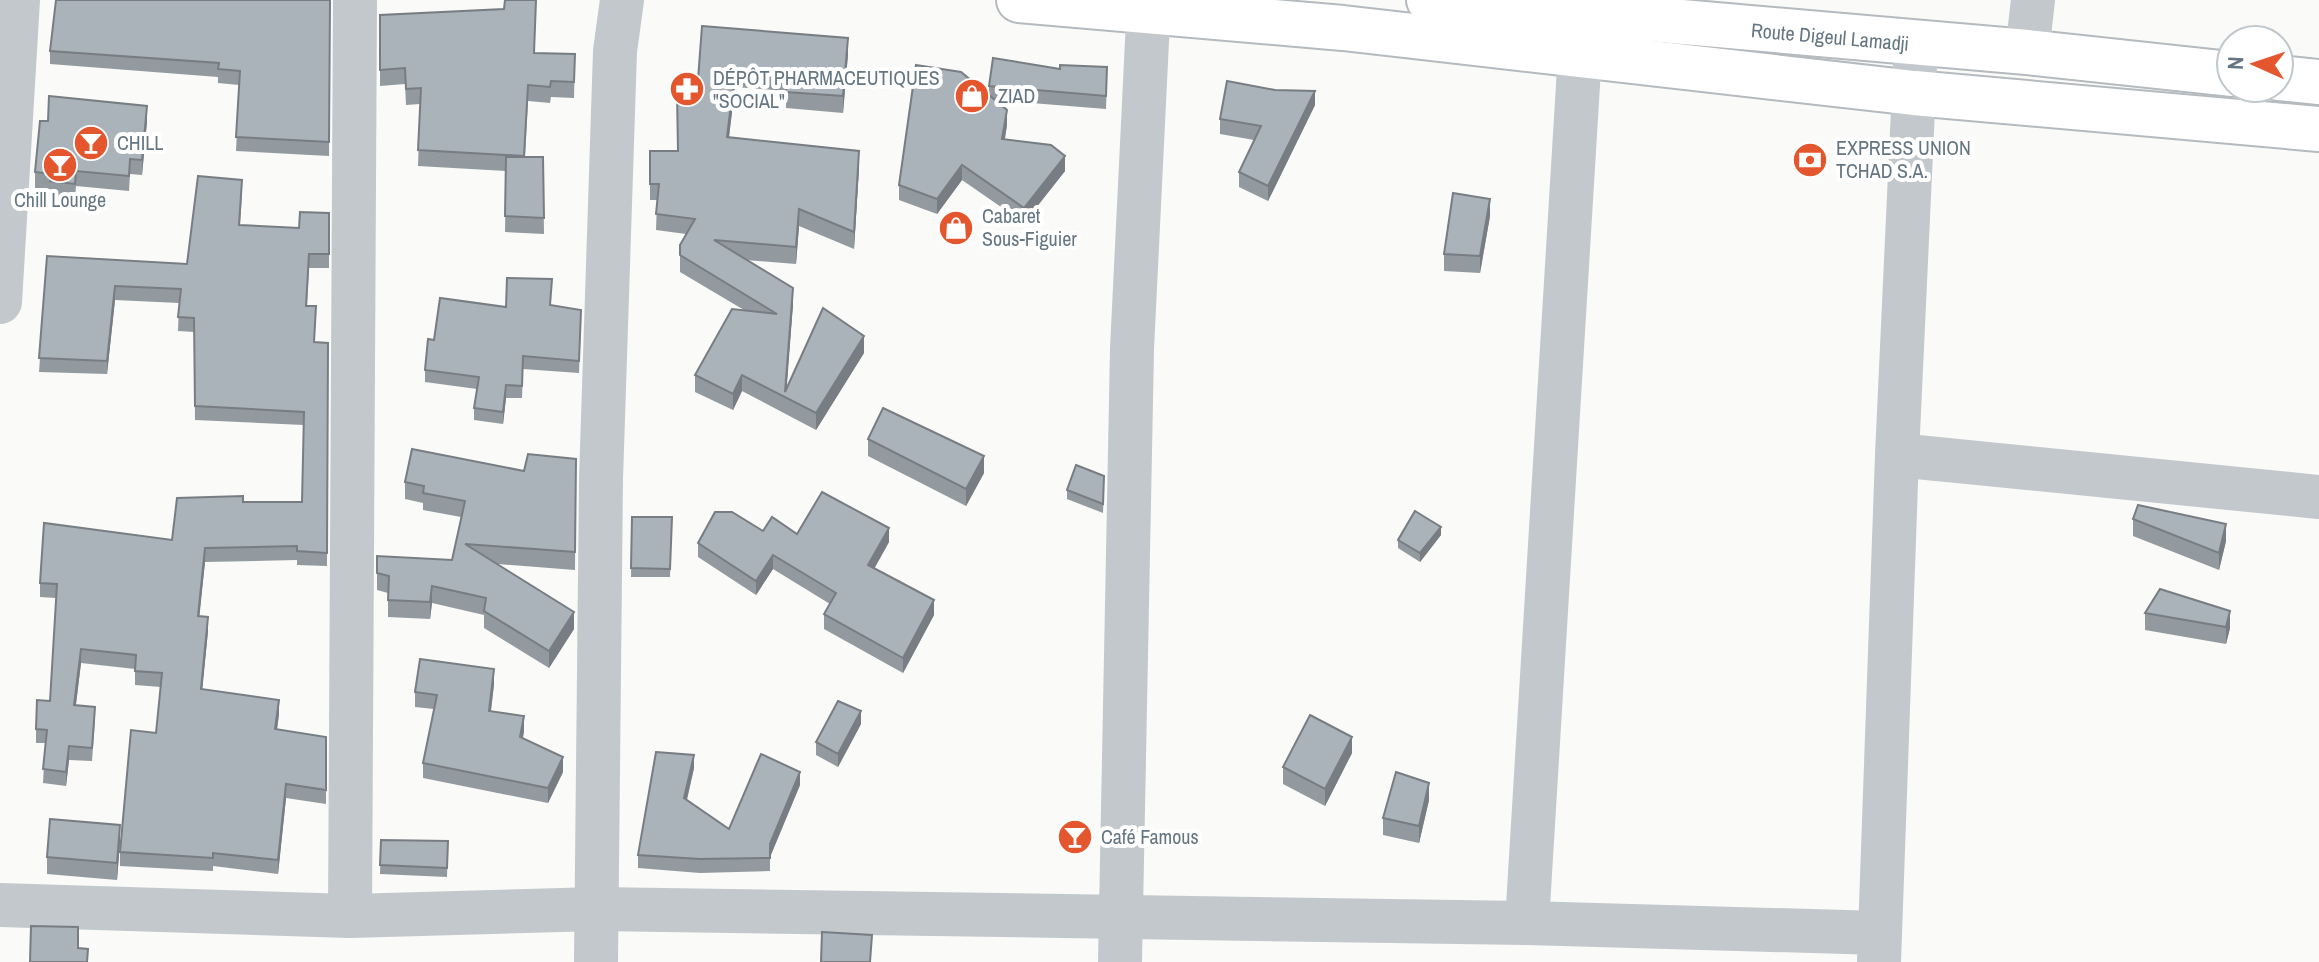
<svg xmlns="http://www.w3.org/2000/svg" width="2319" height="962" font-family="'Archivo Narrow',sans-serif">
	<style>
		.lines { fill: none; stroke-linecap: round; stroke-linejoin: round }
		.major-casing { stroke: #b5babe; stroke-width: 48 }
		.minor { stroke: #c3c8cc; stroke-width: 44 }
		.major { stroke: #fff; stroke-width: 44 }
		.wall { fill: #929a9f }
		.shaded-wall { fill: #777d82 }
		.building { fill: #aab3b9; stroke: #777d82; stroke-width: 2 }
		.labels { text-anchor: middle; stroke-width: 8; stroke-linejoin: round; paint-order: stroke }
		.street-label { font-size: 20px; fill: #657683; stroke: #fff }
		.poi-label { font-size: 20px; fill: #657683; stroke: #fff; text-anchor: start }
	</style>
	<rect width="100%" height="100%" fill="#fafaf8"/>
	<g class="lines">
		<!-- major casing -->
		<g class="major-casing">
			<g id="major">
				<path d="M1019,0L1343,28L1914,93L2319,129"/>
				<path d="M1429,0L2027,52L2231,74"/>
				<path d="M2279,78L2319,82"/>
			</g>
		</g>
		<!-- minor -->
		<g class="minor">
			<path d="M2027,52L2033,0"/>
			<path d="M0,302L18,0"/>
			<path d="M1897,455L2319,497"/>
			<path d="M0,905L350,916L597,909L1527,923L1880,933"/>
			<path d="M350,916L355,0"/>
			<path d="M1527,923L1580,52"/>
			<path d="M596,962L601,479L615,51L622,0"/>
			<path d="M1120,962L1132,349L1149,0"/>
			<path d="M1879,962L1897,455L1916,45"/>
		</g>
		<!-- major -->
		<use href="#major" class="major"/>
	</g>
	<!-- wall -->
	<g class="wall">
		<path d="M330,0L329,156L236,151L239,85L218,83V77L50,64V51Z"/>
		<path d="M380,15L536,16L534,53L575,54L574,98L551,97L550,103L528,101L525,157H543L544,234L505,232L506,171L418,166L420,104L406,105L405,84L380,86Z"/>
		<path d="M702,26L848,54L843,113L786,108V91L735,87L729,137L859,168L854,249L799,226L796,264L746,260L793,304L786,389L864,353L816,430L742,391L733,410L695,392V375L744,310L680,272V245L686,234L656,230L657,200H650V151H678L697,93Z"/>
		<path d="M1107,81L1106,109L996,100L1007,125L1005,139L1065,171L1024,223L962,180L937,214L899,200V185L989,94V86Z"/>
		<path d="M1315,105L1268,201L1239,187V172L1254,140L1220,134V119Z"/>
		<path d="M48,121H147L142,175L130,174L129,191L76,186L75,199L50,197V189L35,188V172Z"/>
		<path d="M242,194L240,225L299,228L329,213V268H309L307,306L316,320L314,342L328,343L327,566L297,565V560L205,562L199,616L208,631L202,689L279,714L277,730L326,737V804L286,798L278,874L213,866V871L120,866V852L156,733L161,687L135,685V669L81,663L76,705L95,721L92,761L69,760L66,786L43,783L45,743H36V729L50,701L56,598L40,597V583L172,540L243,502H302L304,425L195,420L194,332L178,331L179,303L115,300L107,374L39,372L47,256L187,264Z"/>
		<path d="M1490,216L1480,273L1444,271V254Z"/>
		<path d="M551,306L581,322L579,373L523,369L522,398H506L503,424L474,420V408L477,389L425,382V370L434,340L506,307Z"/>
		<path d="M868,439L984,473L966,506L868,456Z"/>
		<path d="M576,459L575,570L497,564L574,629L549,668L484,628V615L432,603L430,619L388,617V593L377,590V556L452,560L461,517L423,510V503L405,499V482L524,471Z"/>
		<path d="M1104,485L1103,513L1067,499V490Z"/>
		<path d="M632,517H672L670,577H631Z"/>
		<path d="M2133,519L2226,541L2219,570L2133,536Z"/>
		<path d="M763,531L889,542L874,568L934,615L903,673L824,629V614L830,604L773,569L756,595L698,557V543Z"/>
		<path d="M1441,535L1420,562L1398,548V540Z"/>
		<path d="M2145,613L2230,628L2226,644L2145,630Z"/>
		<path d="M494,684L491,711L524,731L523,738L563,772L548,803L423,778V763L434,709L415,707V692Z"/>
		<path d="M861,724L838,767L816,755V742Z"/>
		<path d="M1352,753L1325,806L1283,784V767Z"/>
		<path d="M694,768L687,800L729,829L800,785L770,857V871L700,873L638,868V855Z"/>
		<path d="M1429,800L1419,843L1383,835V818Z"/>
		<path d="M381,840L448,841L447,877L380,874Z"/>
		<path d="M120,842L117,880L47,874V857Z"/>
	</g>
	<!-- shaded-wall -->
	<g class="shaded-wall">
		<path d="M848,38V54L843,113V96Z"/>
		<path d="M735,71V87L727,153V137Z"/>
		<path d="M1315,91V105L1268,201V186Z"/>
		<path d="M147,106V121L142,175V160Z"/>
		<path d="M1007,110V125L1002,154V139Z"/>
		<path d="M859,151V168L854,249V232Z"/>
		<path d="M1065,156V171L1024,223V208Z"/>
		<path d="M962,165V180L937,214V199Z"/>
		<path d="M1490,199V216L1480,273V256Z"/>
		<path d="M799,209V226L796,264V247Z"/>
		<path d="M115,286V300L107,374V361Z"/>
		<path d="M793,288V304L786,398L785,397Z"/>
		<path d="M864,336V353L816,430V413Z"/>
		<path d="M742,375V391L733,410V394Z"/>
		<path d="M506,385V398L503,424V412Z"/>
		<path d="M984,456V473L966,506V489Z"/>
		<path d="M2226,524V541L2219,570V553Z"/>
		<path d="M1441,527V535L1420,562V553Z"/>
		<path d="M889,528V542L868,580V565Z"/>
		<path d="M205,548V562L198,630V616Z"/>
		<path d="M773,555V569L756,595V581Z"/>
		<path d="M432,586V603L430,619V602Z"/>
		<path d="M934,600V615L903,673V658Z"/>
		<path d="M2230,611V628L2226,644V627Z"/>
		<path d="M574,612V629L549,668V651Z"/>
		<path d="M208,617V631L201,703V689Z"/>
		<path d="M81,649V663L74,719V705Z"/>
		<path d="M494,669V684L489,726V711Z"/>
		<path d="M279,700V714L275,743V729Z"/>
		<path d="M861,711V724L838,767V754Z"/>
		<path d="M524,716V731L520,752V737Z"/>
		<path d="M1352,737V753L1325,806V789Z"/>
		<path d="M69,746V760L66,786V772Z"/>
		<path d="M694,755V768L684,811V798Z"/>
		<path d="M563,757V772L548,803V788Z"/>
		<path d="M800,772V785L770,857V844Z"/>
		<path d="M1429,783V800L1419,843V826Z"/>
		<path d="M286,784V798L278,874V860Z"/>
		<path d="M120,825V842L117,880V863Z"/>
	</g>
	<!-- building -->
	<g class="building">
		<path d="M56,0H330L329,142L236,137L240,71L218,69L219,63L50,51Z"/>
		<path d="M505,0H536L534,53L575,54L574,82L551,81L550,87L528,85L524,156L418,150L421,88L406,89L405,68L380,70V15L504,9Z"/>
		<path d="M702,26L848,38L843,96L786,92L787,75L735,71L727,137L859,151L854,232L799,209L796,247L714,240L793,288L785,392L823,308L864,336L816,413L742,375L733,394L695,375L732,309L777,314L680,255V245L695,219L656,214L659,184H650V151H678L677,93H697Z"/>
		<path d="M993,58L1060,69V65L1107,67L1106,96L989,86Z"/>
		<path d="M916,65L961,72L1007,110L1002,139L1051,145L1065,156L1024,208L962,165L937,199L899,185Z"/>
		<path d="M1227,81L1275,90L1315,91L1268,186L1239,172L1261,126L1220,119Z"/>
		<path d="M49,96L147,106L142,160L130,159L129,176L76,171L75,184L50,181V174L35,172L40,121H48Z"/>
		<path d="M506,157H543L544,218L505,216Z"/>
		<path d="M198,176L242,180L239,225L299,228L300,212L329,213V254H309L306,306H316L314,342L328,343L327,553L297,551V546L205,548L198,616L208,617L201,689L279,700L275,729L326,737V790L286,784L278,860L213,853V858L120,852L131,730L156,733L162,673L135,671L136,655L81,649L74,705L95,707L92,748L69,746L66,772L43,769L47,730L36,729L37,700L50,701L57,584L40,583L44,523L172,540L177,498L243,496V502H302L304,412L195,406L194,318L178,317L181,289L115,286L107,361L39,358L47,256L187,264Z"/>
		<path d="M1453,193L1490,199L1480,256L1444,254Z"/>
		<path d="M507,278L552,279L550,305L581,310L579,361L523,356L522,386L506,385L503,412L474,408L479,377L425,370L428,339L434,340L440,298L506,307Z"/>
		<path d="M883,408L984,456L966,489L868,439Z"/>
		<path d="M412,449L524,471L528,454L576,459L575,552L465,544L574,612L549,651L484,611L486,598L432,586L430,602L388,600L389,576L377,573V556L452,560L465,501L423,493L424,486L405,482Z"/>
		<path d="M1076,465L1104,476L1103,504L1067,490Z"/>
		<path d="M822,492L889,528L868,565L934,600L903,658L824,614L836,593L773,555L756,581L698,543L715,512H732L763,531L772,517L797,534Z"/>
		<path d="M2138,505L2226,524L2219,553L2133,519Z"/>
		<path d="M1415,511L1441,527L1420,553L1398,540Z"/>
		<path d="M632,517H672L670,569L631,568Z"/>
		<path d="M2160,589L2230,611L2226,627L2145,613Z"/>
		<path d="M420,659L494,669L489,711L524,716L520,737L563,757L548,788L423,763L437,695L415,692Z"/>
		<path d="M838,701L861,711L838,754L816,742Z"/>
		<path d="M1310,715L1352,737L1325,789L1283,767Z"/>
		<path d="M656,752L694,755L684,798L729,829L761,754L800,772L770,844V858L700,859L638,855Z"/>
		<path d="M1396,772L1429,783L1419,826L1383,818Z"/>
		<path d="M50,819L120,825L117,863L47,857Z"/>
		<path d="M381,840L448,841L447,868L380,865Z"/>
		<path d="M31,926L78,927V948L88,949L87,962H30Z"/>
		<path d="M822,932L872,935L870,962H821Z"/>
	</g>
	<!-- icons -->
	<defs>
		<g id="pharmacy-disc" transform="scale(1.8)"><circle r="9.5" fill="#e4572e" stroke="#fff"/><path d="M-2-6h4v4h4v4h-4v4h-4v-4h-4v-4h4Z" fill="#fff"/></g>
		<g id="shop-disc" transform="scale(1.8)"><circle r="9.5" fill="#e4572e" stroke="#fff"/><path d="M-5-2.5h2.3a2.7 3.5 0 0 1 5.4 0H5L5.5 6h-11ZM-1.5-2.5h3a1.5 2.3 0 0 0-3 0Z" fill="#fff"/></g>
		<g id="bar-disc" transform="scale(1.8)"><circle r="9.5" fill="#e4572e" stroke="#fff"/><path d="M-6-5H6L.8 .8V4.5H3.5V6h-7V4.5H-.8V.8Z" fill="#fff"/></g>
		<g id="bank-disc" transform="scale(1.8)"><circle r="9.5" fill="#e4572e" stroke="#fff"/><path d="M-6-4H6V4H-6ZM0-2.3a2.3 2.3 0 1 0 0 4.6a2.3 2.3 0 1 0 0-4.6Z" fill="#fff"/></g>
	</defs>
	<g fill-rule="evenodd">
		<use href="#pharmacy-disc" x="687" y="89"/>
		<use href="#shop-disc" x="972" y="96"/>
		<use href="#bar-disc" x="91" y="143"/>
		<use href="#bank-disc" x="1810" y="160"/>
		<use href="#bar-disc" x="60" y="165"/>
		<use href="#shop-disc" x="956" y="228"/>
		<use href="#bar-disc" x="1075" y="837"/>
	</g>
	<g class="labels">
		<!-- street labels -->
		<g class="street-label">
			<text transform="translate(1830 37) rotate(5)" y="7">Route Digeul Lamadji</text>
		</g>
		<!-- poi labels -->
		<g class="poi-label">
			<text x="713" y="85">DÉPÔT PHARMACEUTIQUES<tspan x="713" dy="23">"SOCIAL"</tspan></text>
			<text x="998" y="103">ZIAD</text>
			<text x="117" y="150">CHILL</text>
			<text x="1836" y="155">EXPRESS UNION<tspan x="1836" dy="23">TCHAD S.A.</tspan></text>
			<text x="60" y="207" text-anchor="middle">Chill Lounge</text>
			<text x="982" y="223">Cabaret<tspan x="982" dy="23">Sous-Figuier</tspan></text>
			<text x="1101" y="844">Café Famous</text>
		</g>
	</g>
	<!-- north arrow -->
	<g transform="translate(2255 64) rotate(273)"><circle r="38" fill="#ffffff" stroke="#c1c8cd" stroke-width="2"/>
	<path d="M0-6L14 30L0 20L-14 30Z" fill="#e4572e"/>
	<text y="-12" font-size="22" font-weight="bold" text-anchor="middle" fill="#657683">N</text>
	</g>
</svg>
